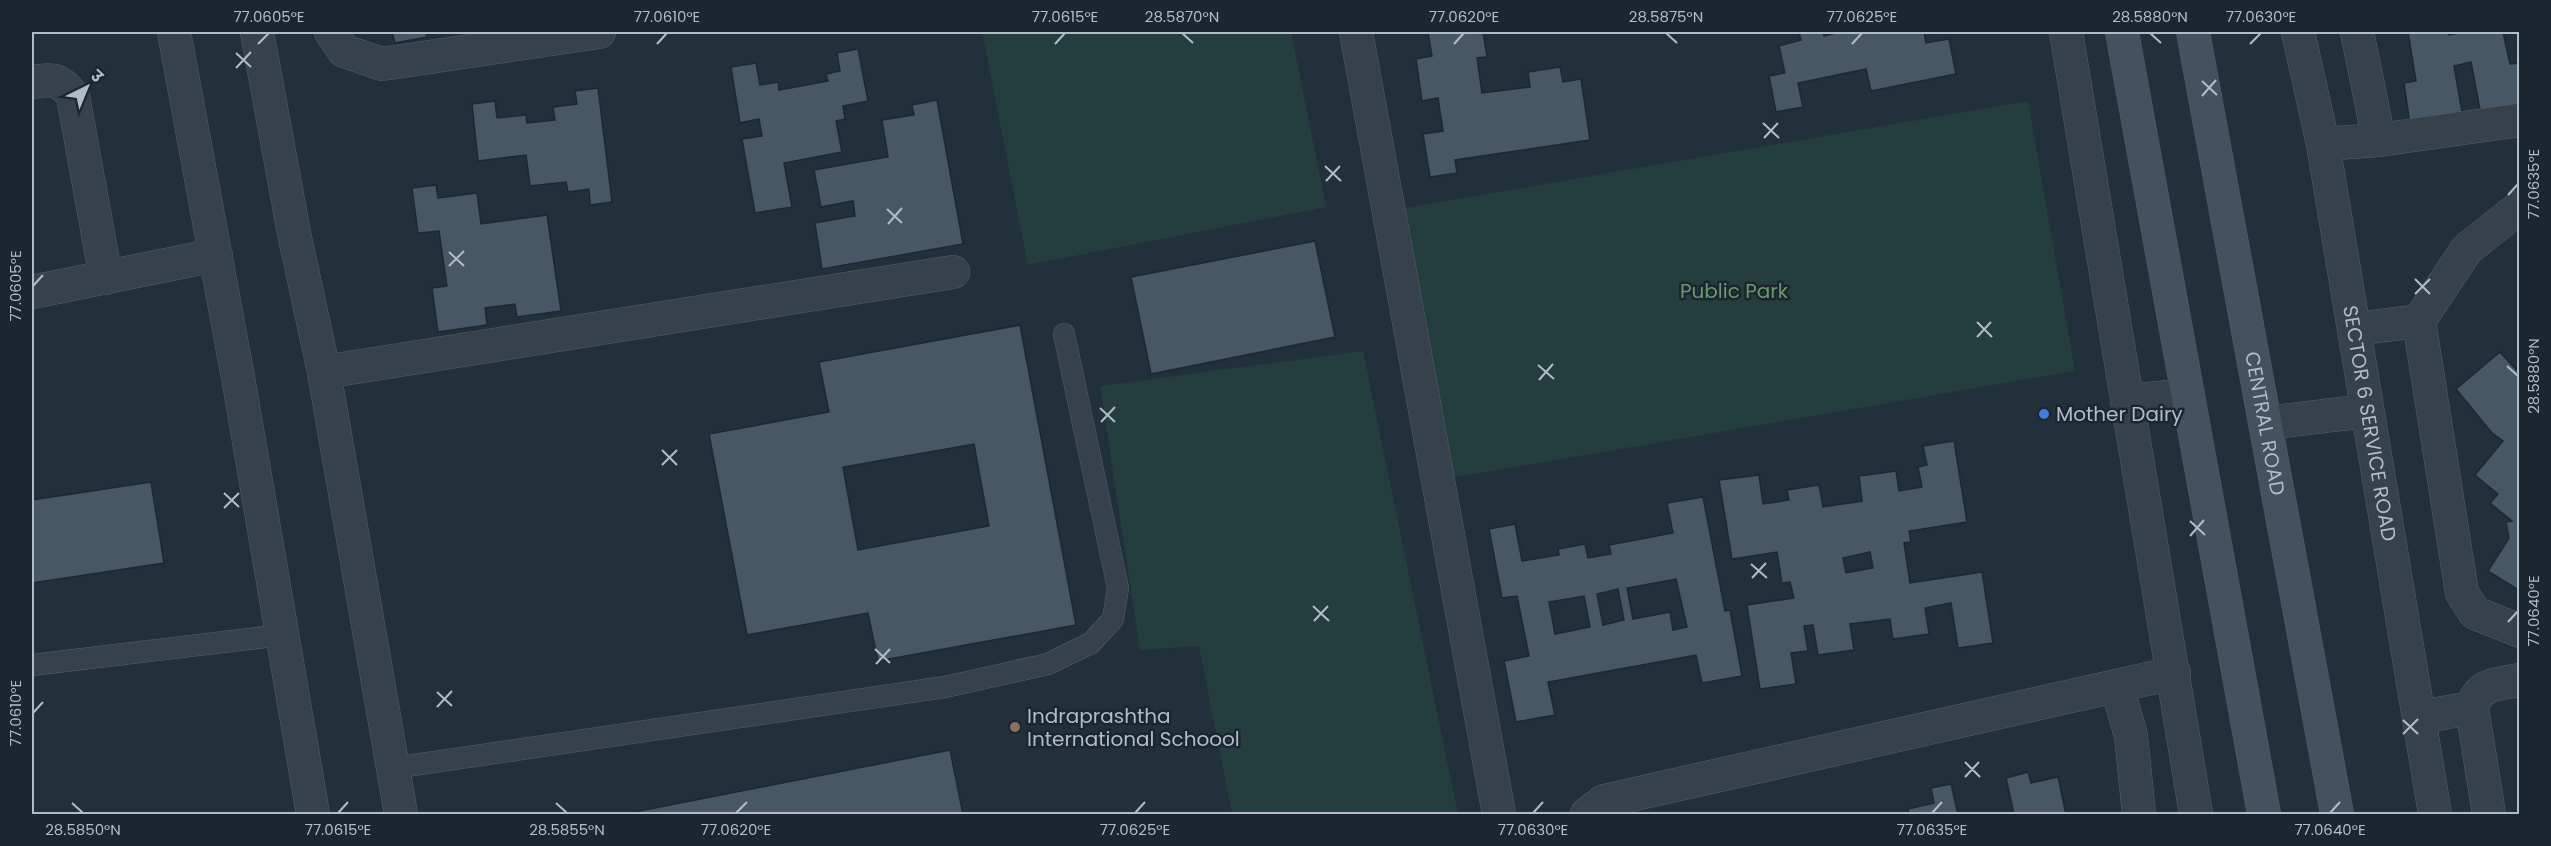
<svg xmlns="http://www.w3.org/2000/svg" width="2551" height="846" font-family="Poppins,'Noto Sans Devanagari',sans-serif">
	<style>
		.green { fill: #243d3d }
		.building { fill: #485765; stroke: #1d2833; stroke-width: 1.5; fill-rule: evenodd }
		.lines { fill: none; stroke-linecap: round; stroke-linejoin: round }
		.service-casing { stroke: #545f6a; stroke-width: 22 }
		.minor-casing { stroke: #545f6a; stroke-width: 34 }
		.tertiary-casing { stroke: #545f6a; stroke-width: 34 }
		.secondary-casing { stroke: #545f6a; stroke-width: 34 }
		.service { stroke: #36414c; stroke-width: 21 }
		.minor { stroke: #36414c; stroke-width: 33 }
		.tertiary { stroke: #36414c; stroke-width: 33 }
		.secondary { stroke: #44515f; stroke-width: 33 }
		.ticks { fill: none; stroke: #b1bcc8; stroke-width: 2 }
		.shop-dot { fill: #3f7fe0; stroke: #1b2631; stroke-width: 2 }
		.education-dot { fill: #8d6e63; stroke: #1b2631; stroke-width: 2 }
		.labels { text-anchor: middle; stroke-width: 5; stroke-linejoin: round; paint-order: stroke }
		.park-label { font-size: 20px; fill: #67996d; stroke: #1b2631 }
		.poi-label { font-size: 20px; fill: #b1bcc8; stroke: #1b2631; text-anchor: start }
		.street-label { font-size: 20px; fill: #b1bcc8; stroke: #1b2631 }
		.neatline { fill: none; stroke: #b1bcc8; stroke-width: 2 }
		.ticks-label { font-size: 15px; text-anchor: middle; fill: #b1bcc8 }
	</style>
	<rect width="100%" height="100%" fill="#22303c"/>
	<!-- green -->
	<g class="green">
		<path d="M982,32H1291L1326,207L1028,265Z"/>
		<path d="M2028,101L2075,371L1440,480L1393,210Z"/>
		<path d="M1363,351L1458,814H1232L1199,646L1140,650L1100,386Z"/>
	</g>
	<!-- building -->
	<g class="building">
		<path d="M392,32H426L427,37L395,43Z"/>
		<path d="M1428,32H1483L1487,57L1477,58L1482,93L1530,87L1528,72L1560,67L1563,82L1581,79L1590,140L1455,160L1457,173L1430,177L1423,134L1443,131L1438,98L1422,101L1416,59L1432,56Z"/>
		<path d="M1799,32H1823L1824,36L1839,32H1924L1926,43L1949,39L1956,74L1871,91L1866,69L1798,83L1803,107L1776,112L1769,76L1785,73L1779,46L1801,40Z"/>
		<path d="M2408,32H2448L2449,35L2464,32H2503L2510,64L2520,63V107L2481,115L2471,62L2454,66L2464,123L2411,131L2404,83L2416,81Z"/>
		<path d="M858,49L868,101L843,106L845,119L836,121L842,152L784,163L792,207L755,213L742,139L762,136L759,119L740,123L731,67L756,63L760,85L778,82L779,90L828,81L826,74L840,71L837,53Z"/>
		<path d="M598,88L612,202L590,205L589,189L568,192L566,182L530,186L526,155L478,161L472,104L495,101L497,118L526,115L527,123L555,120L553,107L577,104L575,91Z"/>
		<path d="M937,100L963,244L822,269L815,223L855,216L853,201L821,207L814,170L888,157L882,120L914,115L912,105Z"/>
		<path d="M436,185L438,198L477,193L481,224L547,215L561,311L517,317L515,304L485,308L487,325L438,332L432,288L447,286L439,231L418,233L412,188Z"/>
		<path d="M1315,241L1335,337L1151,374L1131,277Z"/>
		<path d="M1020,325L1076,625L878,661L868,613L747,635L709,434L829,412L819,362ZM974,444L989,526L858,550L843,467Z"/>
		<path d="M2500,352L2520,374V591L2488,571L2509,538L2506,522L2512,521L2490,503L2498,494L2475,475L2503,441L2492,433L2456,389Z"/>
		<path d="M1954,441L1967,522L1909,531L1911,542L1904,543L1910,583L1982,572L1993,643L1958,648L1951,603L1925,608L1929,634L1893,639L1890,619L1850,624L1854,650L1818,655L1813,625L1804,626L1808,651L1791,653L1796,684L1760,689L1747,605L1794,598L1790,582L1782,583L1777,552L1732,559L1719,480L1759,475L1763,504L1789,500L1787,490L1819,485L1823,507L1862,501L1859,476L1896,471L1899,491L1922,487L1918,467L1927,465L1923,446ZM1870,552L1873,568L1846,573L1843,558Z"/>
		<path d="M151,482L164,563L32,583V500Z"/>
		<path d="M1703,497L1725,611L1730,610L1742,676L1702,683L1696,655L1548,682L1555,715L1516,722L1504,661L1529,656L1517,596L1502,598L1489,529L1515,524L1522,561L1559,555L1558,549L1585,544L1588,558L1611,554L1609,545L1673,533L1667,503ZM1676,579L1687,627L1673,630L1670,612L1633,619L1627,588ZM1618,589L1624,620L1603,625L1597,594ZM1584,596L1590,627L1555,634L1549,602Z"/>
		<path d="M950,750L963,814H624Z"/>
		<path d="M2028,772L2031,783L2058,777L2066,814H2014L2006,778Z"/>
		<path d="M1951,784L1958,814H1909L1908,809L1934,803L1931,788Z"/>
	</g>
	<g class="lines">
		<!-- service casing -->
		<g class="service-casing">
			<g id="service">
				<path d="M32,665L282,635"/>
				<path d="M393,768L945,687L1048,664L1091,643L1113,619L1118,588L1064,334"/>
			</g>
		</g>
		<!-- minor casing -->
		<g class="minor-casing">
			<g id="minor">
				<path d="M331,32L344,51L382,64L599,32"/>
				<path d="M1356,32L1499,814"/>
				<path d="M2066,32L2196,814"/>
				<path id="s1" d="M2298,32L2323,144L2435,814"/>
				<path d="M2357,32L2379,140"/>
				<path d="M32,82C53,79 59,78 73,96L106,278"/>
				<path d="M2323,144L2379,140L2520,120"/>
				<path d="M32,292L216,255"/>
				<path d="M2419,321L2467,249L2520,207"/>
				<path d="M2355,329L2419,321L2462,593L2475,613L2520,631"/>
				<path d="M324,372L953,272"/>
				<path d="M2127,401L2188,395"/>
				<path d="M2266,423L2366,411"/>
				<path d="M2117,687L2131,736L2139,814"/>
				<path d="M2419,717L2472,708"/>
				<path d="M1587,814L1604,801L2174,673"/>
				<path d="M2489,814L2472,708C2478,683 2498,684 2520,680"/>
			</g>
		</g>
		<!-- tertiary casing -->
		<g class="tertiary-casing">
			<g id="tertiary">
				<path d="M174,32L239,383L313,814"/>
				<path d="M257,32L294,233L324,372L401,814"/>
			</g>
		</g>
		<!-- secondary casing -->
		<g class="secondary-casing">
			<g id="secondary">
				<path d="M2122,32L2264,814"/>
				<path id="s2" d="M2193,32L2337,814"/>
			</g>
		</g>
		<!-- service -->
		<use href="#service" class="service"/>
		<!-- minor -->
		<use href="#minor" class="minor"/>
		<!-- tertiary -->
		<use href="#tertiary" class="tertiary"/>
		<!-- secondary -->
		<use href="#secondary" class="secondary"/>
	</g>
	<!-- ticks -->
	<path class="ticks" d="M1182,33L1193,43M1666,33L1677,43M2150,33L2161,43M258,44L269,33M657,44L667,33M1055,44L1065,33M1454,44L1464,33M1852,44L1862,33M2250,44L2261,33M236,53L251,67M236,68L251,52M2202,81L2217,95M2202,96L2216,80M1763,123L1779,138M1764,138L1778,123M1325,166L1341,181M1326,181L1340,166M2508,195L2518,184M887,209L902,223M888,224L902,208M449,252L464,266M449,266L464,251M2415,279L2430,294M33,286L43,275M2415,294L2430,279M1977,322L1992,337M1977,337L1991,322M1538,365L1554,379M2507,366L2518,376M1539,380L1553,364M1100,408L1115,422M1101,422L1115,407M662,450L677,465M662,465L677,450M224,493L239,507M224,508L239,493M2190,521L2205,535M2190,536L2204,520M1751,564L1767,578M1752,578L1766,563M1313,606L1329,621M1314,621L1328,606M2508,622L2518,611M875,649L890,663M876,664L890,649M437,692L452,706M437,707L452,691M33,713L43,702M2403,720L2418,734M2403,734L2418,719M1965,762L1980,777M1965,777L1979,762M72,803L83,813M556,803L567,813M338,813L348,802M736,813L747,802M1135,813L1145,802M1533,813L1543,802M1932,813L1942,802M2330,813L2340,802"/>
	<!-- markers -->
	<circle class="shop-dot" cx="2044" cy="414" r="6"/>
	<circle class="education-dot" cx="1015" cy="727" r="6"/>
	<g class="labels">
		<!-- park labels -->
		<g class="park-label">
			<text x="1734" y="298">Public Park</text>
		</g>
		<!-- poi labels -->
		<g class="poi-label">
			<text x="2056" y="421">Mother Dairy</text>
			<text x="1027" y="723">Indraprashtha<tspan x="1027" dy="23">International Schoool</tspan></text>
		</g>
		<!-- street labels -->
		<g class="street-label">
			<text dy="7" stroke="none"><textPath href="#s1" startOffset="398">SECTOR 6 SERVICE ROAD</textPath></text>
			<text dy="7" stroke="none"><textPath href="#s2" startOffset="398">CENTRAL ROAD</textPath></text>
		</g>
	</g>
	<!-- border -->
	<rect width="2551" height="846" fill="none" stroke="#1b2631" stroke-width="66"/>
	<!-- north arrow -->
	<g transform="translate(87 87) rotate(43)" stroke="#1b2631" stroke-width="4.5" paint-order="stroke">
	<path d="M0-4.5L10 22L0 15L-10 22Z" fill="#b1bcc8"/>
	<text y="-9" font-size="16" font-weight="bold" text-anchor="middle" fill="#b1bcc8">उ</text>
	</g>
	<rect x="33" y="33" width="2485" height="780" class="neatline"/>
	<g class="ticks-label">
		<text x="269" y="22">77.0605°E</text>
		<text x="667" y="22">77.0610°E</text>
		<text x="1065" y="22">77.0615°E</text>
		<text x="1182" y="22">28.5870°N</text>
		<text x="1464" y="22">77.0620°E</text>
		<text x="1666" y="22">28.5875°N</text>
		<text x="1862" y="22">77.0625°E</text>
		<text x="2150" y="22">28.5880°N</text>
		<text x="2261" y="22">77.0630°E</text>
		<text transform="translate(2534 184) rotate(-90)" y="5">77.0635°E</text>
		<text transform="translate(16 286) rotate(-90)" y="5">77.0605°E</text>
		<text transform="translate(2534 376) rotate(-90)" y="5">28.5880°N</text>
		<text transform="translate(2534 611) rotate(-90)" y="5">77.0640°E</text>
		<text transform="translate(16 713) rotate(-90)" y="5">77.0610°E</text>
		<text x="83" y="835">28.5850°N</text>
		<text x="338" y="835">77.0615°E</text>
		<text x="567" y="835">28.5855°N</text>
		<text x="736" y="835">77.0620°E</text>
		<text x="1135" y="835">77.0625°E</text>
		<text x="1533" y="835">77.0630°E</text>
		<text x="1932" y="835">77.0635°E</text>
		<text x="2330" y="835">77.0640°E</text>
	</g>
</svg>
